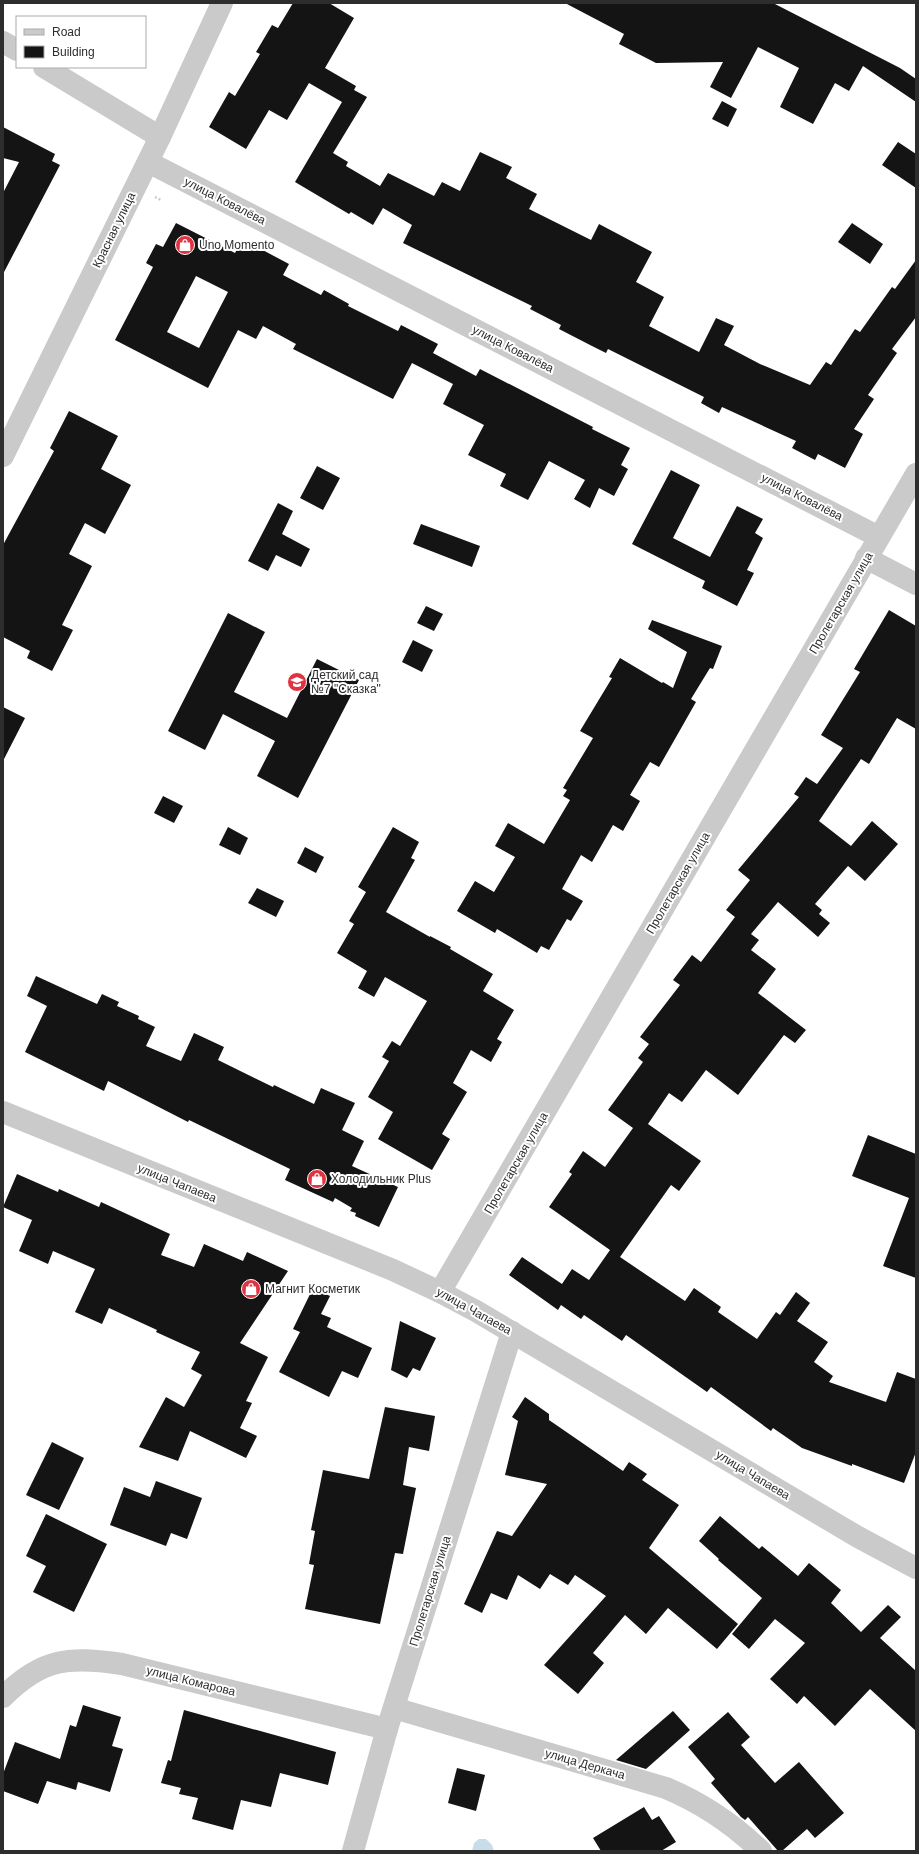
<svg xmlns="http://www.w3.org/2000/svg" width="919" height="1854" font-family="Helvetica,sans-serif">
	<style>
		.water { fill: #c7ddea }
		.building { fill: #141414; fill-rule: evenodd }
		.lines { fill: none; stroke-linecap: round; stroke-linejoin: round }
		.path { stroke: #cacaca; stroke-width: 2.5; stroke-dasharray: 2 2; stroke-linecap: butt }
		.minor { stroke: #cacaca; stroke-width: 22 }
		.tertiary { stroke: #cacaca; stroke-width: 22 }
		.labels { text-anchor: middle; stroke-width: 4; stroke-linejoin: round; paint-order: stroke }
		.street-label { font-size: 12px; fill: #2d2d2d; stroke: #fff }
		.poi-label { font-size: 12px; fill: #2d2d2d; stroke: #fff; text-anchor: start }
	</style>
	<rect width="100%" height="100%" fill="#fff"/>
	<!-- water -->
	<path class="water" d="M479,1839H486L492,1845L494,1851H472L474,1843Z"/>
	<!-- building -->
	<g class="building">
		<path d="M293,3H329L354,18L325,68L356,86L354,90L367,97L333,153L348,162L346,166L380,186L388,173L434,196L442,182L460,191L480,152L512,167L506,178L537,194L529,209L591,240L599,224L652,252L636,282L664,297L649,326L699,352L716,318L734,326L724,345L760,364L810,385L826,362L831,365L855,329L860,332L892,287L895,289L916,260V317L892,349L897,353L868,395L874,399L854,429L863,434L845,468L818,454L815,460L792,448L796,441L722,407L719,413L701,403L704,397L608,349L606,353L592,346L559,329L561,325L530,309L532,306L403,243L412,225L383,208L373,225L351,212L349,214L295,182L342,102L309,83L287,120L269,110L246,149L209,127L229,92L235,96L260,54L256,52L272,25L278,28Z"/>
		<path d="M565,3H773L900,68L916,79V102L863,66L849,91L835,83L813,124L780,107L799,68L758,47L731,98L710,87L723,62L656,63L619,44L624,34Z"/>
		<path d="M722,101L737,109L728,127L712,119Z"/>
		<path d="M3,127L55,154L52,161L60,165L3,274V193L19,162L3,158Z"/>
		<path d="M898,142L916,154V188L882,165Z"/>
		<path d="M176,223L235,253L242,240L257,247L289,264L283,275L321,295L324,290L349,304L348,306L398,331L401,325L438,344L433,353L476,376L480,369L593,427L592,429L630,448L621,465L628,469L614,496L599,488L590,508L574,499L585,480L549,461L528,500L500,486L506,474L468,455L484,425L443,404L453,384L412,363L393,399L293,349L296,344L263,326L256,339L238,330L208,388L115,340L153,267L146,263L156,244L163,247ZM196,276L228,292L199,348L167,332Z"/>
		<path d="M852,223L883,244L870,264L838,242Z"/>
		<path d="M69,411L118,436L101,469L131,485L105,534L85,523L69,554L92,566L62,625L73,630L52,671L27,658L30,651L3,637V545L54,451L50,448Z"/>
		<path d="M317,466L340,478L323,510L300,498Z"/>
		<path d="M671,470L700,485L673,538L710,557L737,506L763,519L755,533L763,538L747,570L754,573L737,606L702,588L705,581L632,544Z"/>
		<path d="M278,503L293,511L282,534L310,549L301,567L276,555L268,571L248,561Z"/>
		<path d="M421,524L480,546L472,567L413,544Z"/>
		<path d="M426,606L443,614L434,631L417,623Z"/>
		<path d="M889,610L916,626V729L897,718L869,764L861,759L819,821L851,846L872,821L898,844L865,881L848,866L815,904L822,910L819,914L830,923L818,937L778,902L751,934L759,940L751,950L776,969L758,993L806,1030L795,1043L784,1035L738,1095L706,1070L682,1102L669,1093L648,1124L701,1161L679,1191L671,1185L620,1257L685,1301L694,1288L721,1307L718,1312L757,1339L776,1312L780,1315L796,1292L810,1303L797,1321L828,1342L814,1362L833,1376L829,1382L886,1402L897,1372L916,1379V1452L904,1483L852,1464V1466L802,1448L773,1428L771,1431L711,1387L707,1392L626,1335L622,1341L584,1315L581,1319L561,1305L558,1310L509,1275L522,1257L562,1284L572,1269L589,1280L610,1250L549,1207L572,1174L569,1172L583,1151L605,1167L633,1128L608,1110L643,1062L638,1058L649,1044L640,1037L680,985L673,980L692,955L701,962L735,917L726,910L750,880L738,870L799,797L794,794L806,777L817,784L843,748L821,735L860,672L854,669Z"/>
		<path d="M228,613L265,632L234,692L287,718L317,659L359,680L298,798L257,776L275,741L223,714L205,750L168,731Z"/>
		<path d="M652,620L722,646L713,669L710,668L691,699L696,702L659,767L650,762L630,795L640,801L623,831L613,825L592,862L581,855L562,889L583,901L571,921L567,919L549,950L541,946L537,953L497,929L495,933L457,911L475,881L494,892L515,857L495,846L508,823L544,844L570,800L563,796L567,790L563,788L593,738L580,731L612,678L609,677L620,658L662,683L663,682L673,688L687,652L648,629Z"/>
		<path d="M413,640L433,650L422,672L402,662Z"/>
		<path d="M3,707L25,718L3,761Z"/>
		<path d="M163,796L183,806L174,823L154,813Z"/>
		<path d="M228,827L248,838L240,855L219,845Z"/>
		<path d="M393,827L419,842L411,858L415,860L386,912L430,937V936L451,947L450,949L493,974L483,991L514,1010L497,1039L502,1042L491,1062L471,1050L453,1083L467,1092L442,1134L450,1139L432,1170L378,1139L393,1112L368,1097L389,1061L382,1057L392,1041L400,1046L427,1001L385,977L374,997L358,988L367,971L337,953L354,924L349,921L366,892L358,887Z"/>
		<path d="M305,847L324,857L316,873L297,863Z"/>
		<path d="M257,888L284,901L276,917L248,903Z"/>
		<path d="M36,976L97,1004L102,994L119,1002L117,1006L139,1016L138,1019L155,1027L146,1046L181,1061L194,1033L224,1047L218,1060L273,1087L274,1085L314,1104L321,1088L355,1103L342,1130L364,1141L352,1166L398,1187L379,1227L355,1216L356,1213L350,1211L352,1208L335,1198L333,1202L285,1180L290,1169L189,1120L188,1122L108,1081L104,1091L25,1052L47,1006L27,996Z"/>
		<path d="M868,1135L916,1154V1278L883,1266L909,1198L852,1176Z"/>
		<path d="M17,1174L58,1192L59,1189L99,1207L101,1202L170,1234L161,1255L194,1267L204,1244L243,1261L247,1252L288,1271L240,1343L268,1357L246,1401L252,1403L240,1428L257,1436L246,1458L190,1431L178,1461L139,1447L166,1397L184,1407L202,1375L191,1369L200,1352L156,1332L157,1330L109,1308L102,1324L75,1312L95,1269L53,1251L48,1264L19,1251L32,1220L3,1207Z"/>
		<path d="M313,1288L330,1296L321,1314L331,1318L327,1327L372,1348L358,1378L342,1371L329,1397L279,1372L300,1332L293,1329Z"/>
		<path d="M400,1321L436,1338L420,1371L413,1368L407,1378L391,1370Z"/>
		<path d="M525,1397L549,1414V1420L623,1471L629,1462L647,1474L642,1480L679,1505L649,1548L738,1624L717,1649L668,1608L646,1634L625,1615L593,1653L604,1663L578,1694L544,1665L606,1596L575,1575L568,1585L550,1574L540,1589L518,1575L507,1600L491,1593L482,1613L464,1604L497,1531L512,1536L547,1484L505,1475L518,1421L512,1417Z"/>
		<path d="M385,1407L435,1416L429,1451L409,1447L403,1485L416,1488L403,1554L395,1553L380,1624L305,1609L314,1565L309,1564L315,1531L311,1530L323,1470L369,1479Z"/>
		<path d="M52,1442L84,1458L59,1510L26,1495Z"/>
		<path d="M156,1481L202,1498L187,1539L171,1533L166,1546L110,1525L124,1487L150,1497Z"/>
		<path d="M46,1514L107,1544L74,1612L33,1592L46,1566L26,1556Z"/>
		<path d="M720,1516L759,1549L762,1546L798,1576L809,1563L841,1590L831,1603L861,1632L888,1605L901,1617L880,1638L916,1671V1731L870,1689L835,1726L804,1696L797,1704L770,1679L805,1643L775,1619L749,1649L732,1634L762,1598L718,1560L719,1559L699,1541Z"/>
		<path d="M83,1705L121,1717L112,1746L123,1749L110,1792L78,1782L76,1790L47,1781L38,1804L3,1791V1774L15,1742L60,1759L70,1725L76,1727Z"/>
		<path d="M184,1710L336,1752L328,1785L280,1773L271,1807L241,1800L233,1830L192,1819L198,1798L179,1794L181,1788L161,1783L168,1760L171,1761Z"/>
		<path d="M673,1711L690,1730L646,1769L616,1760Z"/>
		<path d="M728,1712L750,1737L741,1745L775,1783L799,1762L844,1813L815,1838L807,1829L782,1851H778L748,1817L745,1820L741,1817L711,1783L715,1779L688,1747Z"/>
		<path d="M457,1768L485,1775L476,1811L448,1803Z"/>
		<path d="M644,1807L652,1820L659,1816L676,1842L661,1851H601L593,1838Z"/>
	</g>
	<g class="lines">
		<!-- path -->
		<path class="path" d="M155,197L161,200"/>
		<!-- minor -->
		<g class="minor">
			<path d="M3,42L17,50"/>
			<path d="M44,67L160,137"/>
			<path d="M148,162L879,537"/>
			<path d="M866,558L916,584"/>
			<path d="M440,1292L916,474"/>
			<path d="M3,1697C42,1658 69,1656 122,1664L387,1729"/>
			<path d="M394,1708L666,1788C702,1803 733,1824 761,1851"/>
			<path d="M353,1851L387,1729L512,1332"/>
		</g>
		<!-- tertiary -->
		<g class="tertiary">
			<path d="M3,456L160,137L222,3"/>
			<path d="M3,1112L393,1270L440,1292L476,1311L858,1537L916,1568"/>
		</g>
	</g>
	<!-- icons -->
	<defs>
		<g id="shop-disc" transform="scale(1)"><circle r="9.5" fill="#e13242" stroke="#fff"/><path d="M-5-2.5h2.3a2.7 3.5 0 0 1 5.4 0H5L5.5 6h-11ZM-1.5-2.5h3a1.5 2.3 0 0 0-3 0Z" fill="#fff"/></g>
		<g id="school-disc" transform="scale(1)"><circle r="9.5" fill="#e13242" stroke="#fff"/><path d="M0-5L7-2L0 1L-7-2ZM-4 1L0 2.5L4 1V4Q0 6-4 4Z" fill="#fff"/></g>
	</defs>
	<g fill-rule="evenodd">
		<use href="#shop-disc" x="185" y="245"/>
		<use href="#school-disc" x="297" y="682"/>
		<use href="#shop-disc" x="317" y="1179"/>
		<use href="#shop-disc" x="251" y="1289"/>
	</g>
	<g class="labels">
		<!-- street labels -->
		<g class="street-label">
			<text transform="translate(225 201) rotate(27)" y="4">улица Ковалёва</text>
			<text transform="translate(114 230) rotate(-64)" y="4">Красная улица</text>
			<text transform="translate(513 349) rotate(27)" y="4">улица Ковалёва</text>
			<text transform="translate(802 497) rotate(27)" y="4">улица Ковалёва</text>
			<text transform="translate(841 603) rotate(-60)" y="4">Пролетарская улица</text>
			<text transform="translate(678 883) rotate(-60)" y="4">Пролетарская улица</text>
			<text transform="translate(516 1163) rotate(-60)" y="4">Пролетарская улица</text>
			<text transform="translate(177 1183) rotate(22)" y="4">улица Чапаева</text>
			<text transform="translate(474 1311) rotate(29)" y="4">улица Чапаева</text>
			<text transform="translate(753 1475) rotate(31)" y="4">улица Чапаева</text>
			<text transform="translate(430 1591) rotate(-73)" y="4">Пролетарская улица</text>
			<text transform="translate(191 1681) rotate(14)" y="4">улица Комарова</text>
			<text transform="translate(585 1764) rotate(16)" y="4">улица Деркача</text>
		</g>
		<!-- poi labels -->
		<g class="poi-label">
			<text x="199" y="249">Uno Momento</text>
			<text x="311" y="679">Детский сад<tspan x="311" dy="14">№7 "Сказка"</tspan></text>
			<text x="331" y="1183">Холодильник Plus</text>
			<text x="265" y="1293">Магнит Косметик</text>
		</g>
	</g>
	<!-- border -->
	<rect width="919" height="1854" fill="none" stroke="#2d2d2d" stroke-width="8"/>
	<!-- legend -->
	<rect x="16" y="16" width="130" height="52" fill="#ffffff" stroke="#ababab"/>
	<rect x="24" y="29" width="20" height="6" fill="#cacaca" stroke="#ababab"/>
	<text x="52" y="36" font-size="12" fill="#2d2d2d">Road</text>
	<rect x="24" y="46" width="20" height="12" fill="#141414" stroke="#ababab"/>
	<text x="52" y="56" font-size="12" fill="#2d2d2d">Building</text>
</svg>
